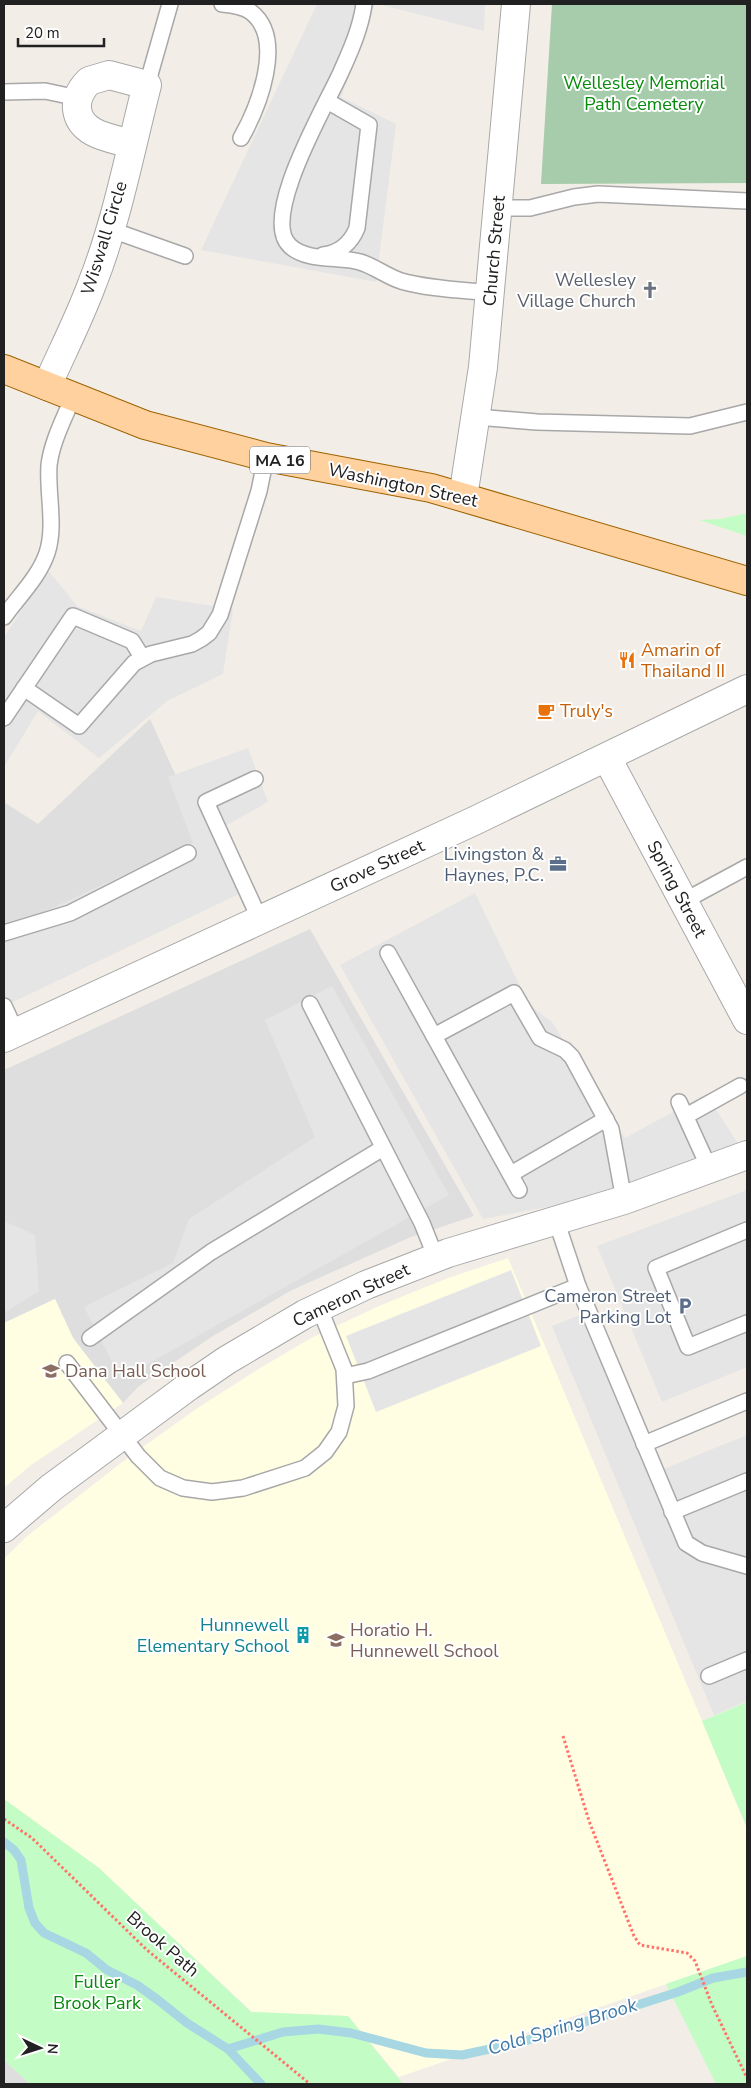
<svg xmlns="http://www.w3.org/2000/svg" width="751" height="2088" font-family="'Nunito Sans',sans-serif">
	<style>
		.residential { fill: #dfdede }
		.education { fill: #fffee3 }
		.cemetery { fill: #a7ccab }
		.park { fill: #c3fdc5 }
		.parking { fill: #e5e5e5 }
		.lines { fill: none; stroke-linecap: round; stroke-linejoin: round }
		.stream { stroke: #a6d7e2; stroke-width: 9 }
		.service-casing { stroke: #a8a8a8; stroke-width: 18 }
		.minor-casing { stroke: #a8a8a8; stroke-width: 30 }
		.tertiary-casing { stroke: #a8a8a8; stroke-width: 30 }
		.primary-casing { stroke: #9e6200; stroke-width: 30 }
		.path { stroke: #ff736b; stroke-width: 3; stroke-dasharray: 2.5 2.5; stroke-linecap: butt }
		.service { stroke: #fff; stroke-width: 15 }
		.minor { stroke: #fff; stroke-width: 28 }
		.tertiary { stroke: #fff; stroke-width: 28 }
		.primary { stroke: #ffd19f; stroke-width: 28 }
		.labels { text-anchor: middle; stroke-width: 4; stroke-linejoin: round; paint-order: stroke }
		.shield { fill: #fff; stroke: #646464; stroke-width: 1 }
		.shield-label { font-size: 16px; font-weight: bold; fill: #212121 }
		.park-label { font-size: 18px; fill: #058a09; stroke: #fff }
		.street-label { font-size: 18px; fill: #212121; stroke: #fff }
		.worship-label { font-size: 18px; fill: #5b616d; stroke: #fff; text-anchor: end }
		.food-label { font-size: 18px; fill: #c56008; stroke: #fff; text-anchor: start }
		.service-label { font-size: 18px; fill: #4e5e75; stroke: #fff; text-anchor: end }
		.education-label { font-size: 18px; fill: #785e54; stroke: #fff; text-anchor: start }
		.culture-label { font-size: 18px; fill: #0d838f; stroke: #fff; text-anchor: end }
		.water-label { font-size: 19px; font-style: italic; fill: #4179a7; stroke: #fff }
	</style>
	<rect width="100%" height="100%" fill="#f2eee7"/>
	<!-- residential -->
	<g class="residential">
		<path d="M150,719L230,895L4,997V802L38,824Z"/>
		<path d="M310,929L474,1216L411,1237L292,1290L213,1336L139,1386L123,1403L73,1338L55,1299L4,1323V1070Z"/>
		<path d="M4,2060L30,2084H4Z"/>
	</g>
	<!-- education -->
	<g class="education">
		<path d="M508,1258L747,1828V1956L399,2077L348,2016L252,2012L99,1868L4,1799V1559L26,1537L125,1460L196,1409L257,1370L311,1338L379,1306L448,1278Z"/>
		<path d="M55,1299L73,1338L123,1403L31,1465L4,1488V1323Z"/>
	</g>
	<!-- cemetery -->
	<path class="cemetery" d="M552,4H747V183L541,184Z"/>
	<!-- park -->
	<g class="park">
		<path d="M747,513V536L699,520L721,519Z"/>
		<path d="M747,1702V1828L702,1721Z"/>
		<path d="M4,1799L99,1868L251,2012L348,2016L403,2084H30L4,2060Z"/>
		<path d="M747,1956V2084H716L666,1984Z"/>
	</g>
	<!-- parking -->
	<g class="parking">
		<path d="M317,4H375L341,97L396,124L376,282L201,250Z"/>
		<path d="M378,4H485L484,31Z"/>
		<path d="M47,569L77,606L141,631L156,597L233,609L223,674L167,701L99,758L38,711L4,767V638Z"/>
		<path d="M248,748L268,802L225,826L239,894L11,1003L4,991V930L193,843L168,777Z"/>
		<path d="M475,893L529,1005L552,1022L625,1138L706,1094L741,1148L600,1197L483,1219L340,965Z"/>
		<path d="M332,986L449,1195L121,1379L84,1307L173,1263L189,1219L315,1137L265,1020Z"/>
		<path d="M747,1190V1367L662,1402L597,1246Z"/>
		<path d="M4,1221L35,1235L39,1291L4,1313Z"/>
		<path d="M511,1270L541,1346L376,1412L346,1336Z"/>
		<path d="M588,1312L656,1472L747,1435V1701L714,1715L552,1326Z"/>
	</g>
	<g class="lines">
		<!-- stream -->
		<g class="stream">
			<path d="M4,1842L14,1850L21,1860L29,1908L35,1923L44,1933L86,1953L107,1970L137,1985L158,2000L187,2023L228,2049L261,2084"/>
			<path d="M228,2049L283,2032L318,2029L351,2033L426,2053L462,2055L522,2042L678,1992L713,1978L747,1972"/>
		</g>
		<!-- service casing -->
		<g class="service-casing">
			<g id="service">
				<path d="M222,4C232,5 243,6 251,12C286,39 258,108 241,138"/>
				<path d="M364,4C361,27 351,50 341,72C327,104 259,218 290,246C307,262 339,256 360,262C374,266 386,276 401,281C429,289 462,290 491,293"/>
				<path d="M147,85L170,4"/>
				<path d="M4,92L45,91L78,98"/>
				<path d="M498,208H530L574,197L598,194L747,201"/>
				<path d="M109,229L185,256"/>
				<path d="M323,255C339,253 351,243 357,228L369,125L327,101"/>
				<path d="M476,417L537,422L690,426L747,412"/>
				<path d="M4,617C18,597 39,577 47,553C56,526 47,494 49,465C52,441 64,419 73,397"/>
				<path d="M24,688L79,726L134,663L151,654L192,644L201,639L209,633L220,615L259,491L266,457"/>
				<path d="M4,718L73,616L132,641L142,657"/>
				<path d="M255,779L206,802L260,920"/>
				<path d="M684,901L747,867"/>
				<path d="M4,933L70,913L188,853"/>
				<path d="M388,953L519,1190"/>
				<path d="M310,1004L422,1223L436,1258"/>
				<path d="M4,1006L16,1032"/>
				<path d="M434,1036L514,993L540,1038L565,1050L572,1057L611,1129L624,1200"/>
				<path d="M679,1102L710,1170"/>
				<path d="M686,1116L740,1086"/>
				<path d="M511,1174L606,1119"/>
				<path d="M556,1220L578,1286L686,1543L702,1553L747,1566"/>
				<path d="M747,1230L656,1268L688,1347L747,1323"/>
				<path d="M90,1338L211,1252L383,1148"/>
				<path d="M67,1363L138,1456L160,1478L183,1488L212,1492L243,1488L305,1468L325,1452L339,1432L346,1406L344,1369L319,1307"/>
				<path d="M345,1376L368,1371L578,1286"/>
				<path d="M644,1444L747,1401"/>
				<path d="M672,1512L747,1481"/>
				<path d="M709,1676L747,1660"/>
			</g>
		</g>
		<!-- minor casing -->
		<g class="minor-casing">
			<g id="minor">
				<path d="M47,386C62,352 79,319 92,284C117,221 130,151 147,85L109,75L89,81C81,89 76,98 77,109C80,135 111,138 132,144"/>
				<path d="M463,497L483,367L516,4"/>
				<path d="M607,758L747,1020"/>
				<path d="M4,1528L52,1487L189,1386L227,1360L305,1314L366,1285L448,1253L624,1200L747,1155"/>
			</g>
		</g>
		<!-- tertiary casing -->
		<g class="tertiary-casing">
			<path id="tertiary" d="M4,1038L474,821L747,689"/>
		</g>
		<!-- primary casing -->
		<g class="primary-casing">
			<path id="primary" d="M4,369L145,425L266,457L431,488L747,581"/>
		</g>
		<!-- path -->
		<g class="path">
			<path d="M563,1736L589,1821L634,1936L640,1945L687,1953L695,1961L712,2005L747,2078"/>
			<path d="M4,1819L32,1838L147,1950L310,2084"/>
		</g>
		<!-- service -->
		<use href="#service" class="service"/>
		<!-- minor -->
		<use href="#minor" class="minor"/>
		<!-- tertiary -->
		<use href="#tertiary" class="tertiary"/>
		<!-- primary -->
		<use href="#primary" class="primary"/>
	</g>
	<!-- icons -->
	<defs>
		<g id="church-bare" transform="scale(1.35)"><path d="M-1.2-6h2.4v3.5h3.3v2.4h-3.3V6h-2.4V-.1h-3.3v-2.4h3.3Z" fill="#6b7280" stroke="#fff" stroke-width="2.5" paint-order="stroke"/></g>
		<g id="restaurant-bare" transform="scale(1.35)"><path d="M-5-6h1v4h1v-4h1v4h1v-4h1v5L-1.5 .5V6h-2V.5L-5-1ZM5-6V6H3V1.5H1.5Q1.5-4 5-6Z" fill="#e8710a" stroke="#fff" stroke-width="2.5" paint-order="stroke"/></g>
		<g id="cafe-bare" transform="scale(1.35)"><path d="M-5.5-4.5H6V0H3Q3 3.5 0 3.5H-2.5Q-5.5 3.5-5.5 0ZM3-3.2v2h1.7v-2ZM-6 4.5H4V6H-6Z" fill="#e8710a" stroke="#fff" stroke-width="2.5" paint-order="stroke"/></g>
		<g id="office-bare" transform="scale(1.35)"><path d="M-6-3h4V-5.5h4V-3h4V5H-6ZM-1-4.5V-3h2v-1.5ZM-6 0V1H6V0Z" fill="#5c6f8a" stroke="#fff" stroke-width="2.5" paint-order="stroke"/></g>
		<g id="parking-bare" transform="scale(1.35)"><path d="M-3.5-5.5H1a3.5 3.5 0 0 1 0 7H-1V5.5H-3.5ZM-1-3.4V-.6H.8a1.4 1.4 0 0 0 0-2.8Z" fill="#5c6f8a" stroke="#fff" stroke-width="2.5" paint-order="stroke"/></g>
		<g id="school-bare" transform="scale(1.35)"><path d="M0-5L7-2L0 1L-7-2ZM-4 1L0 2.5L4 1V4Q0 6-4 4Z" fill="#8d6e63" stroke="#fff" stroke-width="2.5" paint-order="stroke"/></g>
		<g id="building-bare" transform="scale(1.35)"><path d="M-4-6H4V6H1V3H-1V6H-4ZM-2.5-4.3h1.7v1.8h-1.7ZM.8-4.3h1.7v1.8H.8ZM-2.5-1h1.7V.8h-1.7ZM.8-1h1.7V.8H.8Z" fill="#0f9aa8" stroke="#fff" stroke-width="2.5" paint-order="stroke"/></g>
	</defs>
	<g fill-rule="evenodd">
		<use href="#church-bare" x="650" y="290"/>
		<use href="#restaurant-bare" x="627" y="660"/>
		<use href="#cafe-bare" x="546" y="711"/>
		<use href="#office-bare" x="558" y="864"/>
		<use href="#parking-bare" x="685" y="1306"/>
		<use href="#school-bare" x="51" y="1371"/>
		<use href="#building-bare" x="303" y="1635"/>
		<use href="#school-bare" x="336" y="1640"/>
	</g>
	<g class="labels">
		<!-- shield labels -->
		<rect class="shield" x="250" y="446.5" width="60" height="27" rx="4"/>
		<g class="shield-label">
			<text x="280" y="466">MA 16</text>
		</g>
		<!-- park labels -->
		<g class="park-label">
			<text x="644" y="89">Wellesley Memorial<tspan x="644" dy="21">Path Cemetery</tspan></text>
			<text x="97" y="1988">Fuller<tspan x="97" dy="21">Brook Park</tspan></text>
		</g>
		<!-- street labels -->
		<g class="street-label">
			<text transform="translate(104 238) rotate(-73)" y="6">Wiswall Circle</text>
			<text transform="translate(494 251) rotate(-85)" y="6">Church Street</text>
			<text transform="translate(403 485) rotate(12)" y="6">Washington Street</text>
			<text transform="translate(377 866) rotate(-25)" y="6">Grove Street</text>
			<text transform="translate(677 889) rotate(62)" y="6">Spring Street</text>
			<text transform="translate(351 1295) rotate(-25)" y="6">Cameron Street</text>
			<text transform="translate(163 1944) rotate(41)" y="6">Brook Path</text>
		</g>
		<!-- worship labels -->
		<g class="worship-label">
			<text x="636" y="286">Wellesley<tspan x="636" dy="21">Village Church</tspan></text>
		</g>
		<!-- food labels -->
		<g class="food-label">
			<text x="641" y="656">Amarin of<tspan x="641" dy="21">Thailand II</tspan></text>
			<text x="560" y="717">Truly's</text>
		</g>
		<!-- service labels -->
		<g class="service-label">
			<text x="544" y="860">Livingston &amp;<tspan x="544" dy="21">Haynes, P.C.</tspan></text>
			<text x="671" y="1302">Cameron Street<tspan x="671" dy="21">Parking Lot</tspan></text>
		</g>
		<!-- education labels -->
		<g class="education-label">
			<text x="65" y="1377">Dana Hall School</text>
			<text x="350" y="1636">Horatio H.<tspan x="350" dy="21">Hunnewell School</tspan></text>
		</g>
		<!-- culture labels -->
		<g class="culture-label">
			<text x="289" y="1631">Hunnewell<tspan x="289" dy="21">Elementary School</tspan></text>
		</g>
		<!-- water labels -->
		<g class="water-label">
			<text transform="translate(562 2026) rotate(-17)" y="7">Cold Spring Brook</text>
		</g>
	</g>
	<!-- border -->
	<rect width="751" height="2088" fill="none" stroke="#212121" stroke-width="10"/>
	<!-- north arrow -->
	<g transform="translate(40 2048) rotate(94)" stroke="#ffffff" stroke-width="4" paint-order="stroke">
	<path d="M0-4L9 19L0 12L-9 19Z" fill="#212121"/>
	<text y="-8" font-size="14" font-weight="bold" text-anchor="middle" fill="#212121">N</text>
	</g>
	<!-- scale -->
	<path d="M18 38v8h86v-8" fill="none" stroke="#212121" stroke-width="2.5"/>
	<text x="25" y="38" font-size="15" fill="#212121" stroke="#ffffff" stroke-width="4" paint-order="stroke">20 m</text>
</svg>
